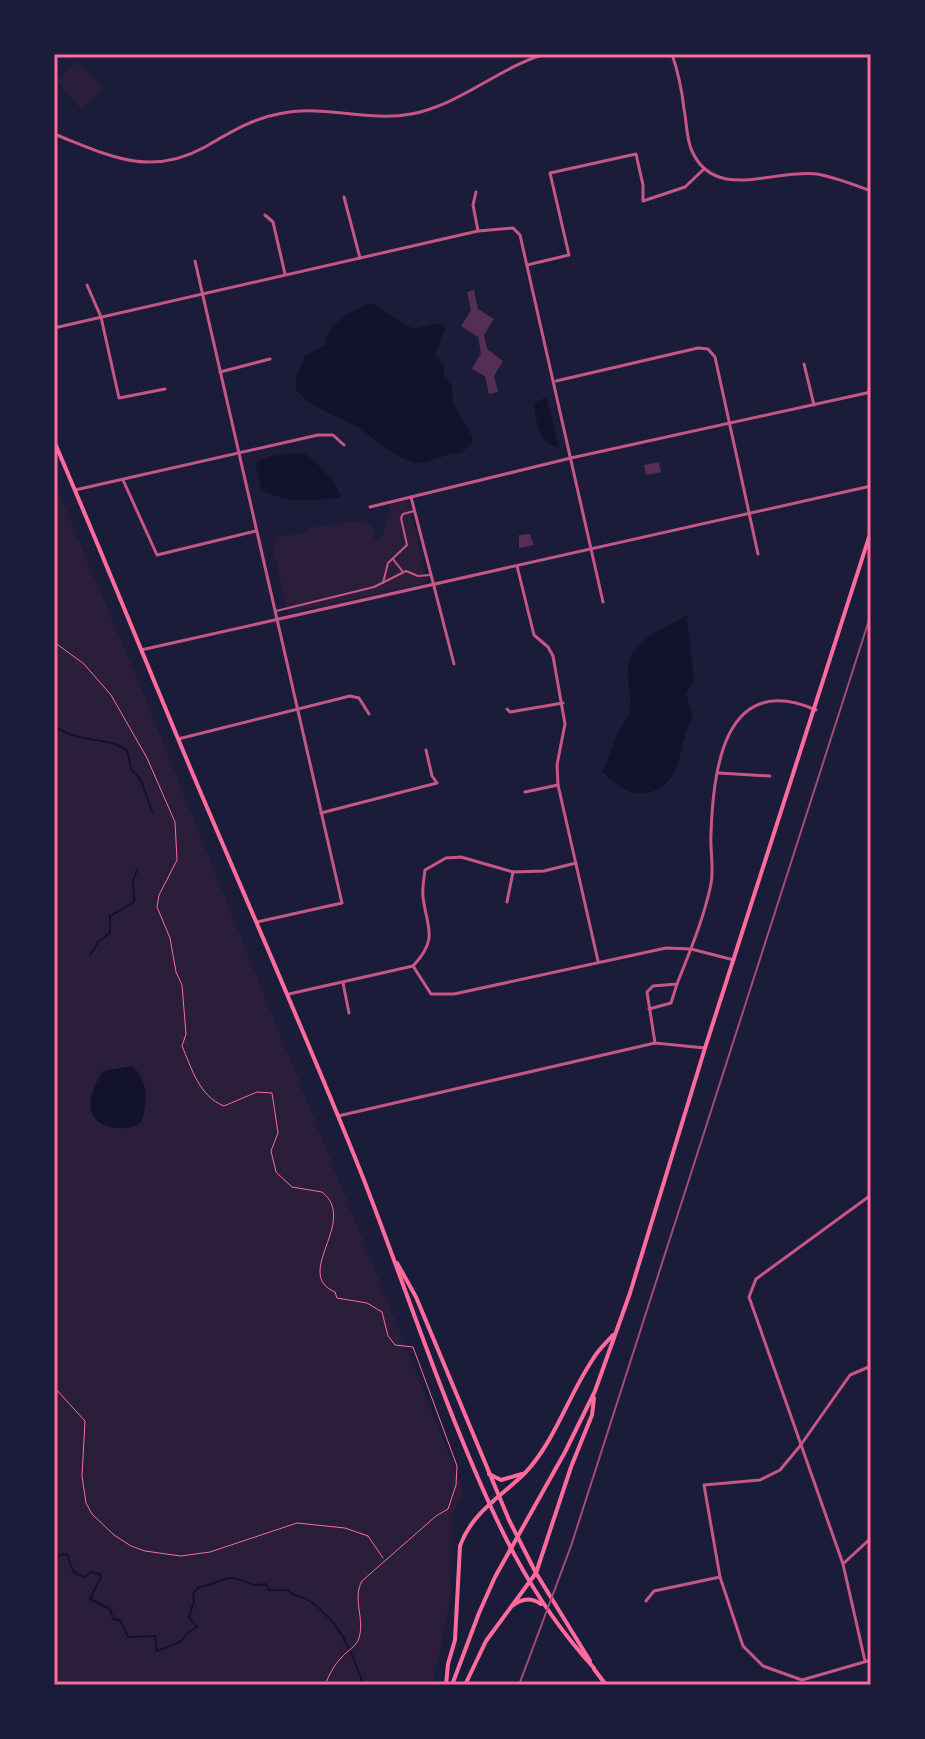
<svg xmlns="http://www.w3.org/2000/svg" width="925" height="1739" font-family="'Noto Sans',sans-serif">
	<style>
		.green { fill: #2a1e3b }
		.water { fill: #12122b }
		.lines { fill: none; stroke-linecap: round; stroke-linejoin: round }
		.stream { stroke: #12122b; stroke-width: 2 }
		.building { fill: #542f53 }
		.path { stroke: #ff6b9d; stroke-width: 1 }
		.pedestrian { stroke: #c65784; stroke-width: 2 }
		.minor { stroke: #c65784; stroke-width: 3 }
		.primary { stroke: #ff6b9d; stroke-width: 4 }
		.rail { stroke: #a44b75; stroke-width: 2 }
		.neatline { fill: none; stroke: #ff6b9d; stroke-width: 3 }
	</style>
	<rect width="100%" height="100%" fill="#1b1b3a"/>
	<!-- green -->
	<g class="green">
		<path d="M78,61L103,89L81,109L56,80Z"/>
		<path d="M54,482L137,678L464,1492L452,1515L451,1597L433,1685H54Z"/>
		<path d="M405,501L409,505L427,579L422,584L288,613L273,548L277,536L302,534L308,528L365,520L373,529L375,541L381,540L391,505Z"/>
	</g>
	<!-- water -->
	<g class="water">
		<path d="M370,303C386,308 396,322 409,327C419,331 431,322 441,324L445,329L435,355L444,365L443,373L452,387L453,403L473,438V442L461,453C445,452 433,463 418,463C400,463 370,434 354,425C333,414 310,408 296,389V379L305,356L325,345C328,321 351,312 370,303Z"/>
		<path d="M545,398L547,399L559,448C537,443 537,421 534,403Z"/>
		<path d="M303,453C318,462 335,480 341,497C314,501 285,504 261,489L256,466L258,461L277,455Z"/>
		<path d="M689,614L687,618L694,680L686,694L693,717C682,734 683,752 675,771C665,792 642,799 622,788C615,784 608,777 602,772C608,760 611,748 616,736C621,726 628,720 630,708C633,690 621,669 633,652C648,632 669,627 689,614Z"/>
		<path d="M132,1066C148,1080 148,1100 142,1121C135,1127 128,1129 119,1128C81,1125 87,1095 103,1071Z"/>
	</g>
	<g class="lines">
		<!-- stream -->
		<g class="stream">
			<path d="M54,726C76,743 105,736 127,750L131,769L141,780L153,814"/>
			<path d="M90,955L98,942L110,933V916L134,902L133,881L137,870"/>
			<path d="M54,1558L63,1554L68,1555C71,1568 72,1574 85,1577L91,1572L100,1574L101,1577L90,1599L110,1609L113,1619L120,1620L128,1637L155,1636L157,1651L180,1642L189,1632L197,1627L189,1617L194,1601L193,1594L199,1587C214,1586 219,1579 229,1578C246,1577 245,1588 266,1584L269,1590H288C294,1597 302,1596 310,1601C339,1621 351,1650 362,1681L367,1685"/>
		</g>
	</g>
	<!-- building -->
	<g class="building">
		<path d="M474,290L478,309L494,319L484,335L487,349L503,361L494,376L498,392L489,394L485,376L472,369L481,353L478,337L461,326L471,310L467,292Z"/>
		<path d="M659,462L661,472L646,475L644,465Z"/>
		<path d="M530,534L534,545L519,548V535Z"/>
	</g>
	<g class="lines">
		<!-- path -->
		<g class="path">
			<path d="M54,642L84,664L111,695L147,758L175,822L177,860L159,895L157,907L170,938L176,972L182,985L186,1034L182,1046C192,1069 199,1096 224,1106L257,1092L272,1093L278,1133L271,1151L276,1172L292,1187L322,1192C359,1221 292,1274 335,1292L337,1298L367,1303L382,1312L388,1336L395,1345L413,1347L457,1466L456,1485L448,1509L436,1516L362,1581C352,1599 365,1618 359,1638C356,1647 348,1650 342,1657C334,1665 329,1675 325,1685"/>
			<path d="M54,1387L85,1421L82,1476L86,1503L92,1514L114,1535L131,1546L145,1551L181,1556L210,1552L297,1523L345,1528L368,1536L383,1558"/>
		</g>
		<!-- pedestrian -->
		<g class="pedestrian">
			<path d="M393,559L403,572"/>
			<path d="M383,583L388,563L407,545L401,518L403,514L414,511"/>
			<path d="M276,611L374,587L406,571L418,576L430,575"/>
		</g>
		<!-- minor -->
		<g class="minor">
			<path d="M672,54C678,72 682,90 684,109C687,123 686,138 692,151C715,203 776,168 817,174C835,177 854,185 871,191"/>
			<path d="M54,134C108,155 149,178 205,147C231,132 253,118 283,113C325,105 369,122 411,114C460,105 498,68 545,54"/>
			<path d="M476,192L473,205L478,231"/>
			<path d="M344,197L360,258"/>
			<path d="M265,215L273,222L285,274"/>
			<path d="M195,261L342,903L257,922"/>
			<path d="M527,265L569,255L550,173L636,154L643,185V201L685,187L704,169"/>
			<path d="M87,285L101,317L119,398L165,389"/>
			<path d="M54,328L478,231L513,228L520,235L603,602"/>
			<path d="M804,364L814,405"/>
			<path d="M220,372L270,359"/>
			<path d="M556,381L698,348L708,349L715,357L758,554"/>
			<path d="M123,480L157,555L256,531"/>
			<path d="M75,490L318,435H333L344,445"/>
			<path d="M411,497L454,664"/>
			<path d="M370,507L571,458L871,392"/>
			<path d="M517,566L534,635L548,647L553,656L565,724L557,765L558,785L598,961"/>
			<path d="M141,650L871,486"/>
			<path d="M507,709L510,712L563,703"/>
			<path d="M178,739L350,696L359,698L369,714"/>
			<path d="M719,773L770,776"/>
			<path d="M525,792L558,785"/>
			<path d="M321,813L437,783L432,776L426,750"/>
			<path d="M507,902L513,872"/>
			<path d="M413,966C439,938 427,929 423,897C422,889 424,879 425,870L446,858L461,857L513,872L544,871L576,863"/>
			<path d="M343,983L349,1013"/>
			<path d="M289,994L413,966L431,994H454L666,948L691,949L734,960"/>
			<path d="M649,1009L671,1003L677,984"/>
			<path d="M655,1043L647,992L653,986L677,984C690,951 704,918 711,884C714,868 710,850 711,834C713,770 724,670 816,710"/>
			<path d="M338,1116L655,1043L705,1048"/>
			<path d="M871,1366L850,1375L800,1446L780,1470L760,1480L704,1485L720,1577L743,1646L763,1666L802,1680L871,1660"/>
			<path d="M844,1563L871,1538"/>
			<path d="M646,1601L654,1591L720,1577"/>
			<path d="M865,1661L843,1564L749,1297L756,1279L871,1195"/>
		</g>
		<!-- primary -->
		<g class="primary">
			<path d="M54,441C103,555 149,670 197,784C252,913 308,1040 360,1170C394,1256 423,1344 458,1430C494,1519 528,1596 594,1668"/>
			<path d="M397,1263L416,1297L509,1520L536,1573L590,1661"/>
			<path d="M489,1474L501,1480L522,1474"/>
			<path d="M512,1606C522,1598 531,1597 541,1604"/>
			<path d="M594,1669L606,1685"/>
			<path d="M446,1685L448,1664L455,1640L460,1546C472,1512 502,1496 526,1472C556,1439 568,1396 593,1359C598,1350 606,1343 613,1335"/>
			<path d="M452,1685L479,1613L495,1577L565,1452L595,1391L630,1293L705,1048L871,531"/>
			<path d="M465,1685L486,1641L536,1573L571,1467L592,1415L594,1398"/>
		</g>
		<!-- rail -->
		<path class="rail" d="M519,1685L571,1546L871,614"/>
	</g>
	<!-- border -->
	<rect width="925" height="1739" fill="none" stroke="#1b1b3a" stroke-width="112"/>
	<rect x="56" y="56" width="813" height="1627" class="neatline"/>
</svg>
